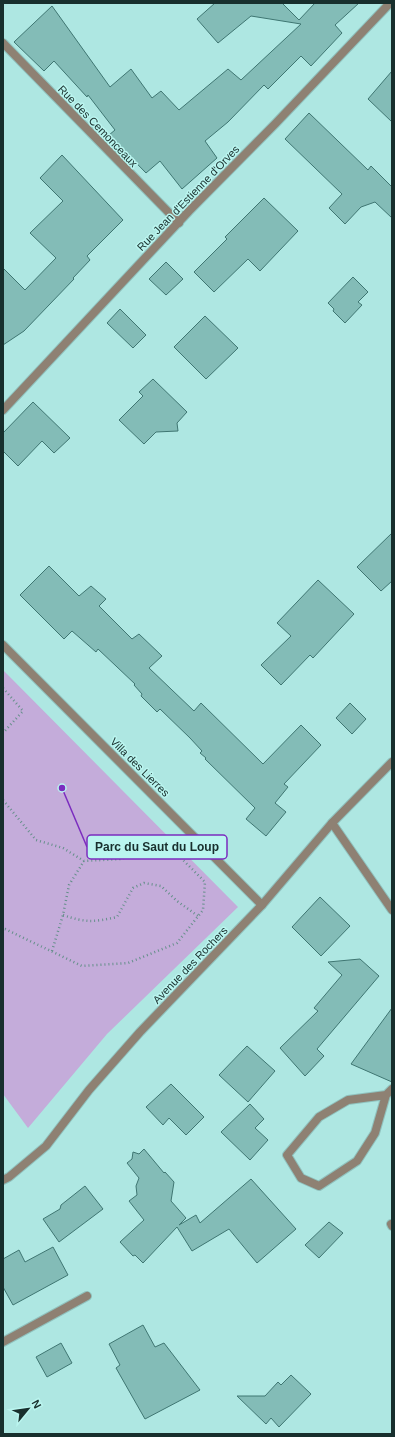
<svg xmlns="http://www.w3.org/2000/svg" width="395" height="1437" font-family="Arial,sans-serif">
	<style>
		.green { fill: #c4acda }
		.building { fill: #83bcb7; stroke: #3f7672 }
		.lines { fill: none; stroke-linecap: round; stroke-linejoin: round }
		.lane-casing { stroke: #90c2be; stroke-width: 10 }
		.street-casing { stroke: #90c2be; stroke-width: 10 }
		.path { stroke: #668f8b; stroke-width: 2.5; stroke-dasharray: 1 3; stroke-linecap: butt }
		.lane { stroke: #8e8173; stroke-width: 8 }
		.street { stroke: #8e8173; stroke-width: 8 }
		.labels { text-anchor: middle; stroke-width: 3; stroke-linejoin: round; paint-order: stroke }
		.street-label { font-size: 11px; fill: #182f2d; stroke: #baf5ef }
		.leader { fill: none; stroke: #7b2cbf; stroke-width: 1.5 }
		.callout-dot { fill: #7b2cbf; stroke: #baf5ef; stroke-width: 1.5 }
		.callout { fill: #baf5ef; stroke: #7b2cbf; stroke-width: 1.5 }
		.callout-label { font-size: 12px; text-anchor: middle; font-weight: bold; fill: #182f2d }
	</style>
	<rect width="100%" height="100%" fill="#aee7e2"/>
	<!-- green -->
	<path class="green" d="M3,670L238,907L107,1034L28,1128L3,1094Z"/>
	<!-- building -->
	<g class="building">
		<path d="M215,3H282L299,20L315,3H359L335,25L342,33L311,66L301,56L268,89L264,85L228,122L205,141L217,158L182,189L160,161L146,173L109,135L115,130L88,95L87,97L54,61L44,71L14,42L52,6L110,87L131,69L152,98L161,91L179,110L228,69L241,80L301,24L251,16L218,43L197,19Z"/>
		<path d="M392,71V122L368,99Z"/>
		<path d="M309,113L368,170L371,166L392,187V218L375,202L361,207L345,224L329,208L342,194L285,139Z"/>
		<path d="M62,155L123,220L87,256L90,260L73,278L74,279L24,331L3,345V268L25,290L56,258L30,233L63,201L40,178Z"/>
		<path d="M264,198L298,231L260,271L248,259L214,292L194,272L227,239L225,237Z"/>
		<path d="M166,262L183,279L166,295L149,279Z"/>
		<path d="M353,277L368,292L358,302L362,305L345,323L333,311L334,309L328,303Z"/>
		<path d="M120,309L146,335L133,348L107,323Z"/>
		<path d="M205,316L238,348L206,379L174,347Z"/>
		<path d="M153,379L187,412L177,423L178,431L156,432L144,444L119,420L143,396L139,392Z"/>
		<path d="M33,402L70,438L54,453L42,441L18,466L3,451V433Z"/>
		<path d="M392,533V581L381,591L357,567Z"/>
		<path d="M49,566L79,596L91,586L106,599L99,606L132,639L139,634L162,656L149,668L194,711L201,703L263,764L301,725L321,745L284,784L288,787L275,803L286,812L266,836L246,819L255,808L205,759L206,758L200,753L202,751L190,738L160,709L157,712L141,696L142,694L134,685L135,684L98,649L96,652L72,631L64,639L20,595Z"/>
		<path d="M318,580L354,614L313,658L310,655L281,685L261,665L291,636L277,623Z"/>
		<path d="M350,703L366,719L352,734L336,718Z"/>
		<path d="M320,897L350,926L321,956L292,927Z"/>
		<path d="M360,959L379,976L317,1049L324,1056L305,1076L280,1048L318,1011L314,1008L342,975L328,962Z"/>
		<path d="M392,1008V1082L351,1064Z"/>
		<path d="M247,1046L275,1071L248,1102L219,1075Z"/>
		<path d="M171,1084L204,1117L186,1135L169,1118L163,1125L146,1107Z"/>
		<path d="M250,1104L264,1119L255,1128L268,1140L250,1160L221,1132Z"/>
		<path d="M144,1149L164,1173L165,1172L174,1182L171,1201L186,1218L179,1225L196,1215L200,1223L251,1179L296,1229L257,1263L229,1229L192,1251L177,1227L143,1263L135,1255L133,1256L120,1242L144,1220L129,1201L137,1195L136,1186L139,1178L127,1163L132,1159L133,1152L139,1154Z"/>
		<path d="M85,1186L103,1209L59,1242L43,1219L60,1209L61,1205Z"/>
		<path d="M329,1222L343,1233L319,1258L305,1245Z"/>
		<path d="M53,1247L68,1275L13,1305L3,1287V1259L19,1250L25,1262Z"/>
		<path d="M143,1325L155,1347L164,1343L200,1390L145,1419L116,1368L120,1365L109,1344Z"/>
		<path d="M61,1343L72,1363L47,1377L36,1357Z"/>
		<path d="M291,1375L311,1394L279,1427L271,1418L266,1424L237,1396H265L278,1382L281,1385Z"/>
	</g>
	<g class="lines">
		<!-- lane casing -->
		<g class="lane-casing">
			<g id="lane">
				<path d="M3,645L262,905"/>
				<path d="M332,823L392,910"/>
				<path d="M386,1095L348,1100L319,1117L287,1155L301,1178L319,1186L357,1161L375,1133L386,1095L392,1089"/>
				<path d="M3,1180L9,1177L46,1146L89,1090L140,1032L262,905L332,823L392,762"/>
				<path d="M391,1224L392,1226"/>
				<path d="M3,1342L87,1296"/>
			</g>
		</g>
		<!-- street casing -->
		<g class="street-casing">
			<g id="street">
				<path d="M3,43L179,223"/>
				<path d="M3,410L189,211L276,123L390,3"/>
			</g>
		</g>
		<!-- path -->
		<g class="path">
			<path d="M3,688L23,711L3,733"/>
			<path d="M3,800L36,840L63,848L84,861L120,859L169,846L205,882L203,910L177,943L128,963L82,966L5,929H3"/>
			<path d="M63,915C86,923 94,922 117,917L133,888L144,883L161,886L177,901L198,916"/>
			<path d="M52,951L63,915L69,885L84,861"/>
		</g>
		<!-- lane -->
		<use href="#lane" class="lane"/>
		<!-- street -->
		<use href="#street" class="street"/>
	</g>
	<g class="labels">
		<!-- street labels -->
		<g class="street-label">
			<text transform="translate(98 126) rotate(46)" y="4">Rue des Cemonceaux</text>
			<text transform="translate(188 198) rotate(-46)" y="4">Rue Jean d'Estienne d'Orves</text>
			<text transform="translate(140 767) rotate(45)" y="4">Villa des Lierres</text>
			<text transform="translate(190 965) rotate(-46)" y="4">Avenue des Rochers</text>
		</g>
	</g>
	<!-- callouts -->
	<path class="leader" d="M62 788L87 847"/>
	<circle class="callout-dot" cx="62" cy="788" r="4"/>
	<rect class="callout" x="87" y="835" width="140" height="24" rx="4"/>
	<g class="callout-label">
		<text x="157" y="851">Parc du Saut du Loup</text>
	</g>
	<!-- border -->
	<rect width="395" height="1437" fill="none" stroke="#182f2d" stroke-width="8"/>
	<!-- north arrow -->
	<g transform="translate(28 1409) rotate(61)" stroke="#baf5ef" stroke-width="3" paint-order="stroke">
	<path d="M0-3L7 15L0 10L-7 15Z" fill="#182f2d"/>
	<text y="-6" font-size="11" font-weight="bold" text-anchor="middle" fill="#182f2d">N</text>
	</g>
</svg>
